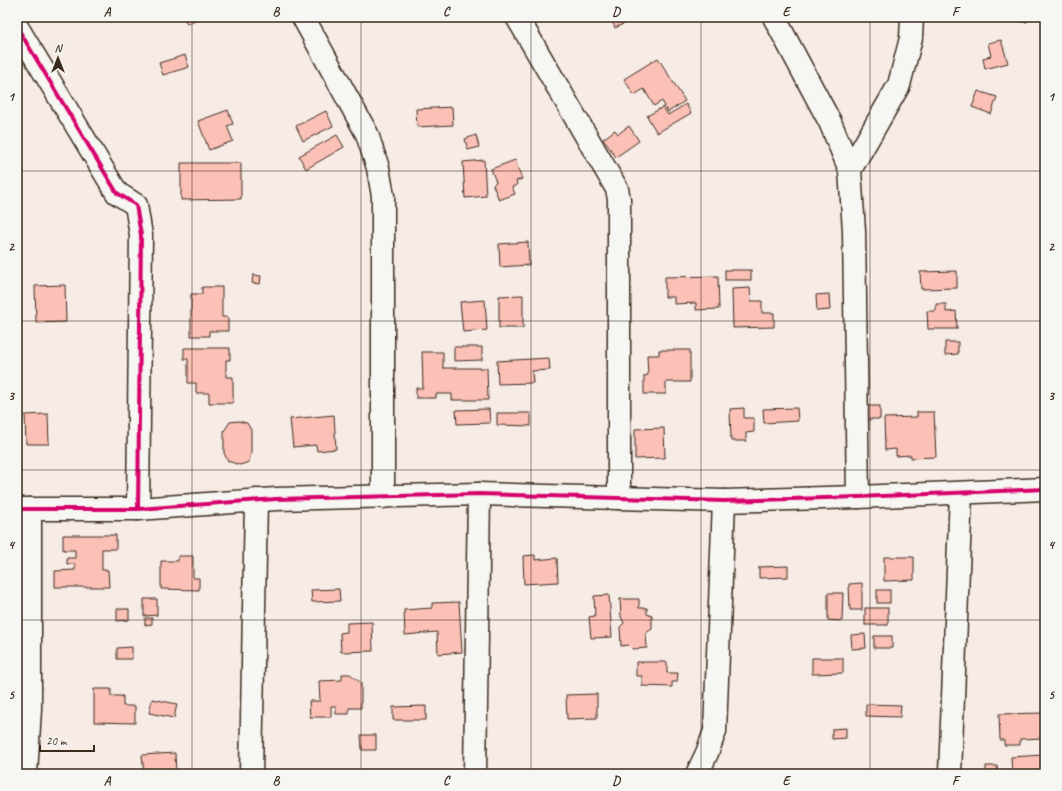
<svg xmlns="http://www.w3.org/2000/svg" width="1062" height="791" font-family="Caveat,sans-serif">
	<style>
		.building { fill: #fcc1b6; stroke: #3b2a1e }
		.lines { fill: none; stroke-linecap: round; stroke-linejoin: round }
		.minor-casing { stroke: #3b2a1e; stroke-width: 25 }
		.minor { stroke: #f6f6f2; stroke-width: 22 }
		.cycleway-casing { stroke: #f6f6f2; stroke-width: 6 }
		.cycleway { stroke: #d6006c; stroke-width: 4 }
		.grid { fill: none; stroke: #3b2a1e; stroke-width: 1; stroke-opacity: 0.55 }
		.neatline { fill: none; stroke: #3b2a1e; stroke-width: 1.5 }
		.grid-label { font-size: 13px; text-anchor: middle; font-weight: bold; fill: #3b2a1e }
	</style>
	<rect width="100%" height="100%" fill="#f7ebe6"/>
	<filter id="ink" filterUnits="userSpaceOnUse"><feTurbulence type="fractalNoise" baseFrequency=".025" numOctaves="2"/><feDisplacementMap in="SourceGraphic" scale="8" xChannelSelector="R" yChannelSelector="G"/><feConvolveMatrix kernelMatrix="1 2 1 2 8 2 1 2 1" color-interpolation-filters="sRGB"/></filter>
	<g filter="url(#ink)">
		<!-- building -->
		<g class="building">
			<path d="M183,17H200V18L187,24Z"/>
			<path d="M610,17H637L615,28Z"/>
			<path d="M1007,17H1027V22L1007,21Z"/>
			<path d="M1001,40L1008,63L985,69L983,58L991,56L988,43Z"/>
			<path d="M185,55L189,67L163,75L159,63Z"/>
			<path d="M658,58L685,101L668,112L662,101L654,106L644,89L634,95L624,79Z"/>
			<path d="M978,91L997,97L991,114L972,107Z"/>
			<path d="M686,104L691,113L657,133L647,116L663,107L668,115Z"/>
			<path d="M452,107L453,125L417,127L416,109Z"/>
			<path d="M228,110L233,124L227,126L233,141L209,150L198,121Z"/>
			<path d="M326,111L333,126L303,141L296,126Z"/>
			<path d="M629,126L639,141L616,157L603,139L615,130L618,134Z"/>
			<path d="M337,135L344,147L306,169L299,156Z"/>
			<path d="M476,135L479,147L468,150L465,139Z"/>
			<path d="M484,160L486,196L465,198L463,162Z"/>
			<path d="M515,160L522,179L516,181L517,185L512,187L515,194L499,200L493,185L496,182L491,169Z"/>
			<path d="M181,163H241V199L181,200Z"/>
			<path d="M528,242L529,265L500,267L499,244Z"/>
			<rect x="725" y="270" width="26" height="10"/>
			<path d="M957,271V288L921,289L920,272Z"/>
			<path d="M253,275L261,276L260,284L252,283Z"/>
			<path d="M718,276L719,309L696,310V303L674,304V297H665V277Z"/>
			<path d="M65,285L66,322L36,323L35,286Z"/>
			<path d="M202,287H222V317H228V331H209V336H191V294H202Z"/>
			<path d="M750,288L751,301H762V313H774V327L733,328L732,289Z"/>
			<path d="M829,294L830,310L817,311L816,295Z"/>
			<path d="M523,295V328H499V296Z"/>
			<path d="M485,300L487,330L463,332L460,302Z"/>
			<path d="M936,304H946V312L956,311L957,329H928L927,311H936Z"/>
			<path d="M945,342H958V354L945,355Z"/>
			<path d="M454,347H482V360L454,361Z"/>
			<path d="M184,348H230V360H226V377H233V403H209V393H196V383H188V359H184Z"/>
			<path d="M659,350H690V382H666V394H644V376L648,375L647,355H659Z"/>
			<path d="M422,352H443V368H487L488,400H452V394H436V398H416V388H423Z"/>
			<path d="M549,358L550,370L532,371L533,383L498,384L497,361Z"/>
			<rect x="868" y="406" width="12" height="13"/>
			<path d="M744,408V418H754V432L746,433V441H731L730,409Z"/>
			<path d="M797,408L798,421L764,423L763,409Z"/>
			<path d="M489,409L490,423L457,424L456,410Z"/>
			<path d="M917,412H934L936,457L911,458V455L896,456V449L885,450L884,418L917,417Z"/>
			<path d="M497,413H531V426L497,425Z"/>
			<path d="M48,414L49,444H26L25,415Z"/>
			<path d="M334,415L336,449L317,451L316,445L293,447L290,419Z"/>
			<path d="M238,421L247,423L251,430V453L249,462L240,465L228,461L224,453V431L230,422Z"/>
			<path d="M664,428L665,458L635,459V429Z"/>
			<path d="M63,535H116V549H102V570H108L109,587H55V571L75,570V564H67V558H75V550H63Z"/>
			<path d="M535,555V560L557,558L558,582L524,584L523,556Z"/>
			<path d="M178,556H193V578H199V590L161,589V561H178Z"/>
			<path d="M884,557H914V580L884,581Z"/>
			<path d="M788,566V577L759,578V567Z"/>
			<path d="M862,583V610H850L849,584Z"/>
			<path d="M339,589L340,601L312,602L311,590Z"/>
			<rect x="877" y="590" width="13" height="13"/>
			<path d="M828,593H843L842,621L828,620Z"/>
			<path d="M609,595L612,637L591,638L589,617L595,616L594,596Z"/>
			<path d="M144,599H157V615L144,616Z"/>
			<path d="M620,599H639V608H647V614L652,616V629L646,633L647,648L632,649L628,645L621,646L620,627L624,623L621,617Z"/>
			<path d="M459,602L462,652L438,654L437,632L405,635L404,610L432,608V603Z"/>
			<rect x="865" y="608" width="23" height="17"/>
			<path d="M117,609H129V620L117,621Z"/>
			<path d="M145,618H152V624L145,625Z"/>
			<path d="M372,622L373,651L341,652L340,633L347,632V623Z"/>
			<path d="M865,634L866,648L852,649L851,635Z"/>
			<rect x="874" y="636" width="18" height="12"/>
			<path d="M132,647V659H117V648Z"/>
			<path d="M812,658H843V673L812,674Z"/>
			<path d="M636,662H667V673H678L677,682H672V687L642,686V676H636Z"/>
			<path d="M342,674H350L361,683V708H349V714H336V706H331V717H310L309,701H320L319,681L342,680Z"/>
			<path d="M94,689H111V696H123V706H135V723L94,722Z"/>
			<path d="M597,694V718L567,719L566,695Z"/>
			<path d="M152,699L177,704L174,718L149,713Z"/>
			<path d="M866,704L901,705L900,717L866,716Z"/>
			<path d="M426,706V720H393V707Z"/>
			<path d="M1045,713V738L1020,739V745H1004V740H1000L999,714Z"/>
			<path d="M846,728V738L832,739V729Z"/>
			<path d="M361,735H376V750H362Z"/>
			<path d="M175,753L176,774H144L142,755Z"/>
			<path d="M1043,755L1044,774H1012L1011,757Z"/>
			<path d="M986,766H997L998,774H986Z"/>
		</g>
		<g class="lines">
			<!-- minor casing -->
			<g class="minor-casing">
				<g id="minor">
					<path d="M303,17L367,134L378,168L383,196V497"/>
					<path d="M517,17L617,189L619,199V498"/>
					<path d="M774,17L830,122L850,170L854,231L858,497"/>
					<path d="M17,27L117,193L136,205L141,235L138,509"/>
					<path d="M850,170L899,85L911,38L912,17"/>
					<path d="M17,509H138L276,499L479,494L724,501L858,497L1045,489"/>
					<path d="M26,774L30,709V509"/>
					<path d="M251,774L256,500"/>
					<path d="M475,774L479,494"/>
					<path d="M697,774L707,753L715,731L724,501"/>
					<path d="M950,774L961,493"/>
				</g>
			</g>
			<!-- minor -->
			<use href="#minor" class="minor"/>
			<!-- cycleway casing -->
			<g class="cycleway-casing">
				<g id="cycleway">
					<path d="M17,27L117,193L136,205L141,235L138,509"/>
					<path d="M17,509H138L276,499L479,494L724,501L858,497L1045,489"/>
				</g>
			</g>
			<!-- cycleway -->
			<use href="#cycleway" class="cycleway"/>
		</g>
	</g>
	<!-- grid -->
	<path class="grid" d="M192,17V774M361,17V774M531,17V774M701,17V774M870,17V774M17,171H1045M17,321H1045M17,470H1045M17,620H1045"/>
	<!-- margin -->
	<rect width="1062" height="791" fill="none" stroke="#f6f6f2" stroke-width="44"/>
	<!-- north arrow -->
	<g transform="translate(58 58)" stroke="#f6f6f2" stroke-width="3" paint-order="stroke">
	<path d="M0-3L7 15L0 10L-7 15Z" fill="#3b2a1e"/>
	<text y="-6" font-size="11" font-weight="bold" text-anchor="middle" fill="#3b2a1e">N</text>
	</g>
	<!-- scale -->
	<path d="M40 745v6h54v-6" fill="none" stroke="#3b2a1e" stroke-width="2"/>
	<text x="46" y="745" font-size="12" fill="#3b2a1e" stroke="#f6f6f2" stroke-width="3" paint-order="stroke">20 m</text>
	<rect x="22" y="22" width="1018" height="747" class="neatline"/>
	<g class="grid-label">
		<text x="107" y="16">A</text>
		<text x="276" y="16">B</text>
		<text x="446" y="16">C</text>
		<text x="616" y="16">D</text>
		<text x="786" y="16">E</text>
		<text x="955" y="16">F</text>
		<text x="11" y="101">1</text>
		<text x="1051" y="101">1</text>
		<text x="11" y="251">2</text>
		<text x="1051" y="251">2</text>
		<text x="11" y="400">3</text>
		<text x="1051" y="400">3</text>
		<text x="11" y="549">4</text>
		<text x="1051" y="549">4</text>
		<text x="11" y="699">5</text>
		<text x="1051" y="699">5</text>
		<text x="107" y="785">A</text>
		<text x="276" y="785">B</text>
		<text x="446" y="785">C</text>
		<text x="616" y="785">D</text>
		<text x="786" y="785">E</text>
		<text x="955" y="785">F</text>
	</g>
</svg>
